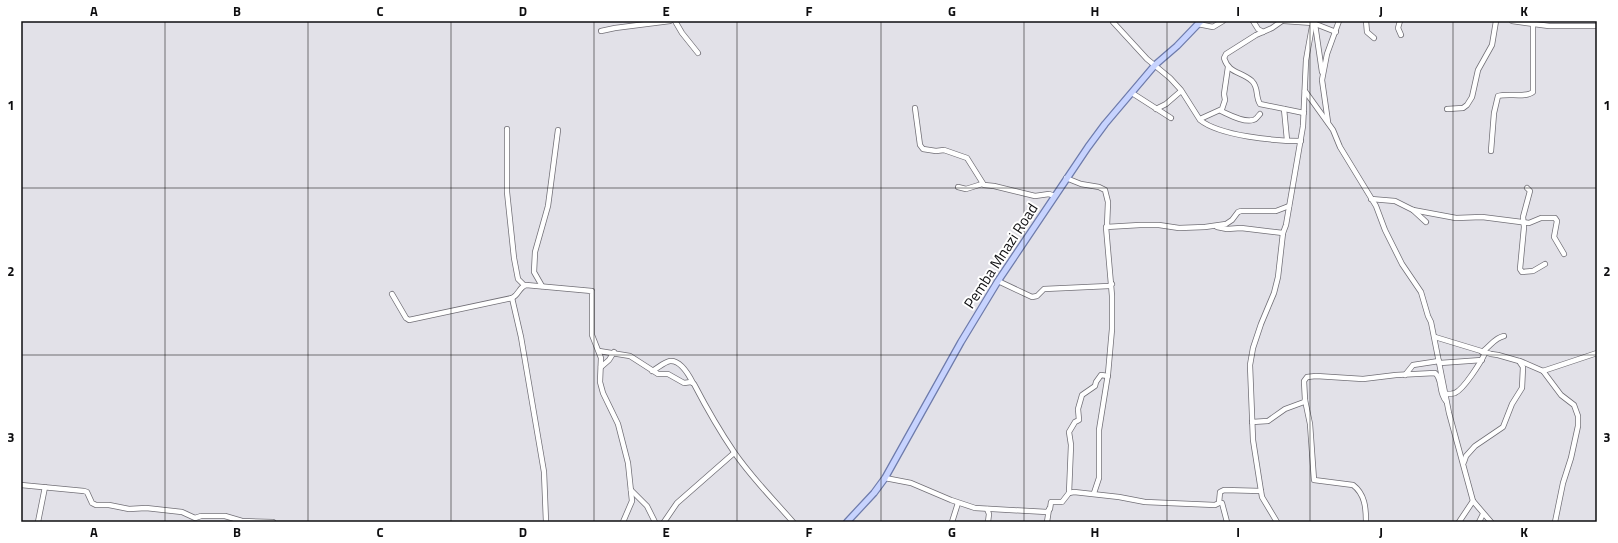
<svg xmlns="http://www.w3.org/2000/svg" width="1618" height="543" font-family="'Titillium Web',sans-serif">
	<style>
		.lines { fill: none; stroke-linecap: round; stroke-linejoin: round }
		.minor-casing { stroke: #716f76; stroke-width: 6 }
		.major-casing { stroke: #6e7bab; stroke-width: 8 }
		.minor { stroke: #fff; stroke-width: 4.5 }
		.major { stroke: #c7d3fe; stroke-width: 5.5 }
		.grid { fill: none; stroke: #0e0e10; stroke-width: 1; stroke-opacity: 0.55 }
		.labels { text-anchor: middle; stroke-width: 4; stroke-linejoin: round; paint-order: stroke }
		.street-label { font-size: 15px; fill: #0e0e10; stroke: #fff }
		.neatline { fill: none; stroke: #0e0e10; stroke-width: 1.5 }
		.grid-label { font-size: 13px; text-anchor: middle; font-weight: bold; fill: #0e0e10 }
	</style>
	<rect width="100%" height="100%" fill="#e2e1e8"/>
	<g class="lines">
		<!-- minor casing -->
		<g class="minor-casing">
			<g id="minor">
				<path d="M675,21L682,33L698,53"/>
				<path d="M1253,21L1258,29L1263,32"/>
				<path d="M1282,21L1272,28L1256,35L1226,54L1224,58C1229,74 1241,71 1252,81C1259,88 1255,96 1260,104L1304,113"/>
				<path d="M1284,21L1313,23L1336,32"/>
				<path d="M1366,21L1367,32L1374,38"/>
				<path d="M1400,21L1398,28L1401,35"/>
				<path d="M1512,21L1549,26H1597"/>
				<path d="M1113,22L1147,59L1170,78L1181,90L1200,120C1220,136 1275,141 1301,141"/>
				<path d="M1198,24L1213,27L1223,21"/>
				<path d="M1315,24L1322,72"/>
				<path d="M601,31L615,28L670,21"/>
				<path d="M1305,91L1333,130L1340,147L1376,206L1385,230L1402,264L1421,292L1428,316L1431,322L1449,413L1473,501L1491,522"/>
				<path d="M1132,93L1171,118"/>
				<path d="M915,108L920,145L923,149L936,151L944,150L967,158L984,185L994,186L1035,196L1049,194L1055,196"/>
				<path d="M1156,109L1166,104L1181,91"/>
				<path d="M1284,109L1287,140"/>
				<path d="M1447,109L1463,108L1467,105L1472,97L1478,70L1492,45L1496,21"/>
				<path d="M1221,111C1228,114 1244,123 1253,120C1256,120 1258,116 1260,114"/>
				<path d="M1200,119L1222,109L1225,100L1224,94L1228,67"/>
				<path d="M1328,122L1322,80L1327,54L1339,21"/>
				<path d="M507,129V192L514,258L518,279L524,285"/>
				<path d="M1491,151L1494,113L1498,96C1508,93 1526,98 1533,92V24"/>
				<path d="M1066,178L1081,184L1099,187L1105,190L1108,202L1107,226"/>
				<path d="M958,187L966,189L982,184"/>
				<path d="M1527,188L1530,191L1523,217L1524,227L1520,269L1522,272L1533,271L1545,264"/>
				<path d="M1371,199L1395,201L1413,210L1456,218L1482,217L1529,223L1541,218H1555L1557,221L1554,237L1564,254"/>
				<path d="M1413,210L1426,222"/>
				<path d="M1217,227L1227,229L1241,228L1283,233"/>
				<path d="M998,281L1032,297L1037,296L1044,289L1109,286L1112,284"/>
				<path d="M542,286L534,272L535,252L548,206L558,130"/>
				<path d="M392,294L406,318L409,320L512,298C519,295 519,287 526,285L592,291V335L601,358L600,382L603,393L618,424L628,463L632,501L623,522"/>
				<path d="M512,298L521,337L544,472L546,522"/>
				<path d="M1435,337L1491,354L1498,355L1519,361L1523,367L1522,388L1512,404L1503,427L1475,446L1466,456L1464,462"/>
				<path d="M599,351L630,356L658,374H668L684,383L691,382L694,384C706,407 719,430 734,452C751,477 773,499 793,522"/>
				<path d="M1482,352C1491,346 1494,338 1504,336"/>
				<path d="M1520,361L1543,371L1597,353"/>
				<path d="M1440,363L1482,360"/>
				<path d="M601,367L609,360L614,352"/>
				<path d="M652,371C658,368 664,362 670,361C681,360 689,375 693,383"/>
				<path d="M1543,371L1561,395L1574,405L1578,416V426L1571,458L1563,483L1555,522"/>
				<path d="M1405,375L1413,365L1439,361"/>
				<path d="M1445,394C1448,394 1452,394 1455,393C1464,389 1481,362 1485,353"/>
				<path d="M1305,400L1310,424L1314,480L1353,485C1365,494 1366,508 1366,522"/>
				<path d="M1252,422L1268,421L1285,409L1304,402L1305,400L1304,381L1307,377L1316,376L1363,379L1396,375L1435,373C1443,379 1438,392 1446,401"/>
				<path d="M885,478L911,483L951,500L975,508L1047,512L1050,509L1051,502H1062L1069,493L1074,492L1119,497L1145,502L1215,505L1219,503L1220,492L1224,490L1261,491"/>
				<path d="M21,485L84,491L87,492L92,503L96,505H109L129,509L146,508L182,512L195,518L201,516H225L242,521L273,522"/>
				<path d="M631,490L647,506L655,522"/>
				<path d="M1069,493L1071,445L1069,432L1075,422L1079,420L1078,409L1082,395L1095,386L1096,382L1101,375L1108,376"/>
				<path d="M1094,493L1099,478V430L1108,374L1112,329V296L1106,227L1140,225H1159L1179,228L1205,227L1226,224L1232,220L1238,212L1241,211H1276L1289,206"/>
				<path d="M1222,503L1227,522"/>
				<path d="M987,509L989,514L988,522"/>
				<path d="M38,522L45,487"/>
				<path d="M664,522L677,503L734,453"/>
				<path d="M952,522L958,503"/>
				<path d="M1047,522L1049,509"/>
				<path d="M1277,522L1262,497L1261,491L1253,440L1250,365L1253,348L1261,324L1274,293L1278,277L1283,233L1286,225L1303,126L1306,60L1313,21"/>
				<path d="M1459,522L1473,501"/>
				<path d="M1479,522L1483,514"/>
			</g>
		</g>
		<!-- major casing -->
		<g class="major-casing">
			<path id="major" d="M847,522L874,493L885,478L961,342L998,281L1088,147L1105,124L1155,65L1177,46L1201,21"/>
		</g>
		<!-- minor -->
		<use href="#minor" class="minor"/>
		<!-- major -->
		<use href="#major" class="major"/>
	</g>
	<!-- grid -->
	<path class="grid" d="M165,21V522M308,21V522M451,21V522M594,21V522M737,21V522M881,21V522M1024,21V522M1167,21V522M1310,21V522M1453,21V522M21,188H1597M21,355H1597"/>
	<g class="labels">
		<!-- street labels -->
		<g class="street-label">
			<text transform="translate(1001 256) rotate(-57)" y="5">Pemba Mnazi Road</text>
		</g>
	</g>
	<!-- border -->
	<rect width="1618" height="543" fill="none" stroke="#ffffff" stroke-width="44"/>
	<rect x="22" y="22" width="1574" height="499" class="neatline"/>
	<g class="grid-label">
		<text x="94" y="16">A</text>
		<text x="237" y="16">B</text>
		<text x="380" y="16">C</text>
		<text x="523" y="16">D</text>
		<text x="666" y="16">E</text>
		<text x="809" y="16">F</text>
		<text x="952" y="16">G</text>
		<text x="1095" y="16">H</text>
		<text x="1238" y="16">I</text>
		<text x="1381" y="16">J</text>
		<text x="1524" y="16">K</text>
		<text x="11" y="110">1</text>
		<text x="1607" y="110">1</text>
		<text x="11" y="276">2</text>
		<text x="1607" y="276">2</text>
		<text x="11" y="442">3</text>
		<text x="1607" y="442">3</text>
		<text x="94" y="537">A</text>
		<text x="237" y="537">B</text>
		<text x="380" y="537">C</text>
		<text x="523" y="537">D</text>
		<text x="666" y="537">E</text>
		<text x="809" y="537">F</text>
		<text x="952" y="537">G</text>
		<text x="1095" y="537">H</text>
		<text x="1238" y="537">I</text>
		<text x="1381" y="537">J</text>
		<text x="1524" y="537">K</text>
	</g>
</svg>
